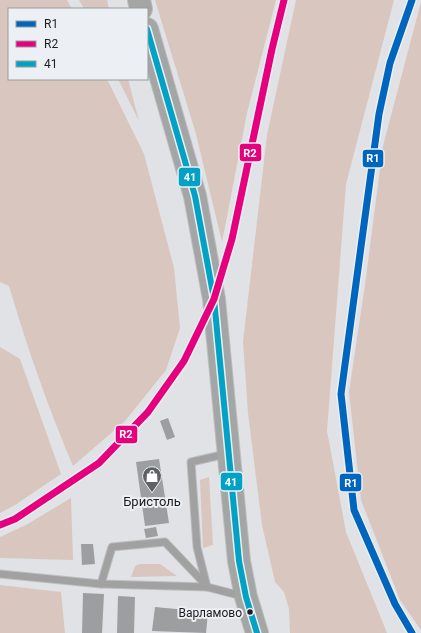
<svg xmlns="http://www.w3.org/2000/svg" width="421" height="633" font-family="Roboto,sans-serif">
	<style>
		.green { fill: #d9c6be }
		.building { fill: #9d9ea0 }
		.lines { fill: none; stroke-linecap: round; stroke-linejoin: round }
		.service-casing { stroke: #bdbec0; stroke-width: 9 }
		.primary-casing { stroke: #bdbec0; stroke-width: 24 }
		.service { stroke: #a2a1a2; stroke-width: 7 }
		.primary { stroke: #a4a5a5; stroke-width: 22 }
		.bus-1-casing { stroke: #ecf0f4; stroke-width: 9 }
		.bus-1 { stroke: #01a2c5; stroke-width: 6 }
		.rail-1-casing { stroke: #ecf0f4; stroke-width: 10 }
		.rail-2-casing { stroke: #ecf0f4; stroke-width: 10 }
		.rail-1 { stroke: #0065bd; stroke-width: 7 }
		.rail-2 { stroke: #e5007d; stroke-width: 7 }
		.bus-dot { fill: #1b1c1e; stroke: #ecf0f4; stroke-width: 1.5 }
		.labels { text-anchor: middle; stroke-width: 4; stroke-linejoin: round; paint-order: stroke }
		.bus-label { font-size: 12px; fill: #1b1c1e; stroke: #ecf0f4; text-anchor: end }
		.poi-label { font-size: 13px; fill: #1b1c1e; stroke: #ecf0f4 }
		.line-badge { stroke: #ecf0f4; stroke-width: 1.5 }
		.badge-label { font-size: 11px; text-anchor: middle; font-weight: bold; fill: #fff }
	</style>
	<rect width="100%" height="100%" fill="#e0e2e5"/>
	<!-- green -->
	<g class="green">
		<path d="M0,0H67L72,9H9V79H107L144,154L174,268L180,328L166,370L125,421L73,466C48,407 27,347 9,286L0,282Z"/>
		<path d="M79,0H107L109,9H84Z"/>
		<path d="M155,0H276L247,113L222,242L196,134Z"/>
		<path d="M296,0H394L346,184L327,431L346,532L387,633H290L289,609L284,592L275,582L262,525L248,413L243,342L267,135Z"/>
		<path d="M421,2V630L400,600L361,500L349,392L365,285L383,146Z"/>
		<path d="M118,79H128L139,121Z"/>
		<path d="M0,347L20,359L61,474L15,505L0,513Z"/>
		<path d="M209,477L213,545L203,548L200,480Z"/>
		<path d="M71,498L73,560L0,558V537L26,525Z"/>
		<path d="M139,564H160L177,576L131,577L135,566Z"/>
		<path d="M0,585L61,592L65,633H0Z"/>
	</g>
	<!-- building -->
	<g class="building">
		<path d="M168,418L175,437L167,440L160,421Z"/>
		<path d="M159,459L169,523L145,526L136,462Z"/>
		<path d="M156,527L158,536L146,538L144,529Z"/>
		<path d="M81,544H93L95,564L82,565Z"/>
		<path d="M83,593L104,594L102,633H82Z"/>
		<path d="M118,596L135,597L134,633H117Z"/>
		<path d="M155,607L208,612L206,633L152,631Z"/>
	</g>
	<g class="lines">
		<!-- service casing -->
		<g class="service-casing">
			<g id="service">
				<path d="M0,574L101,584L207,587L242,596"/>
				<path d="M101,584L112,547L165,542L206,585"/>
				<path d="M207,587L197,547L191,462L226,454"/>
			</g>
		</g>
		<!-- primary casing -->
		<g class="primary-casing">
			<g id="primary">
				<path d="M139,0L141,9"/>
				<path d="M147,29L195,196L214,299L239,561L246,597L257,633"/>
			</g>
		</g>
		<!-- service -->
		<use href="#service" class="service"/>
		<!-- primary -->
		<use href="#primary" class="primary"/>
		<!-- bus-1 casing -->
		<g class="bus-1-casing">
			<path id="bus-1" d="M147,29L195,196L214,299L239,561L246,597L257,633"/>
		</g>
		<!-- bus-1 -->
		<use href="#bus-1" class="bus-1"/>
		<!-- rail-1 casing -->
		<g class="rail-1-casing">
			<path id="rail-1" d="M412,0L390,63L379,114L341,394L354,510L395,604L412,633"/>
		</g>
		<!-- rail-2 casing -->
		<g class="rail-2-casing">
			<path id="rail-2" d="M0,525L15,519L99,463L148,412L184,361L214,299L232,239L272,49L284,0"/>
		</g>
		<!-- rail-1 -->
		<use href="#rail-1" class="rail-1"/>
		<!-- rail-2 -->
		<use href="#rail-2" class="rail-2"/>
	</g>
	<!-- icons -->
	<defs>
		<g id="shop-pin" transform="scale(1)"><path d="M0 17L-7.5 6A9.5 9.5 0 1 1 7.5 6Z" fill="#606164" stroke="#ecf0f4"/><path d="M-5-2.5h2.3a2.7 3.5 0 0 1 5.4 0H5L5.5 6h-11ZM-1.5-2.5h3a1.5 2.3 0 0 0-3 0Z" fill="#fff"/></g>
	</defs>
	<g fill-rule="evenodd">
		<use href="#shop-pin" x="152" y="476"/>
	</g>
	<!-- markers -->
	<circle class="bus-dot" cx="250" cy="612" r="3.5"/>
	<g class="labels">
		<!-- bus labels -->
		<g class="bus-label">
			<text x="242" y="617">Варламово</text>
		</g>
		<!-- poi labels -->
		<g class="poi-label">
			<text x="152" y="506">Бристоль</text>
		</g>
	</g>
	<g class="line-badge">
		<rect x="239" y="143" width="23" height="19" rx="4" fill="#e5007d"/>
		<rect x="362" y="149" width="22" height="19" rx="4" fill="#0065bd"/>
		<rect x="178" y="167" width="23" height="20" rx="4" fill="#01a2c5"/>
		<rect x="115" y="425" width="23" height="19" rx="4" fill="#e5007d"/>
		<rect x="220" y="472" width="23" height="19" rx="4" fill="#01a2c5"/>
		<rect x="339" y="473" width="23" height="19" rx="4" fill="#0065bd"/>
	</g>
	<g class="badge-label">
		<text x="250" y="157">R2</text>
		<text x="373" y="162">R1</text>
		<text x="190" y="181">41</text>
		<text x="126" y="438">R2</text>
		<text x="231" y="486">41</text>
		<text x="351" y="487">R1</text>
	</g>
	<!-- legend -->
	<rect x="8" y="8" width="140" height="72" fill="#ecf0f4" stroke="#989b9e"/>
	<rect x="16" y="21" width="20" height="6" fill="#0065bd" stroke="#989b9e"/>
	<text x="44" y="28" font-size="12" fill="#1b1c1e">R1</text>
	<rect x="16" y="41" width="20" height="6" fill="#e5007d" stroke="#989b9e"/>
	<text x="44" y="48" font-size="12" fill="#1b1c1e">R2</text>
	<rect x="16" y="61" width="20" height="6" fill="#01a2c5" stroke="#989b9e"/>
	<text x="44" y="68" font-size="12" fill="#1b1c1e">41</text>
</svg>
